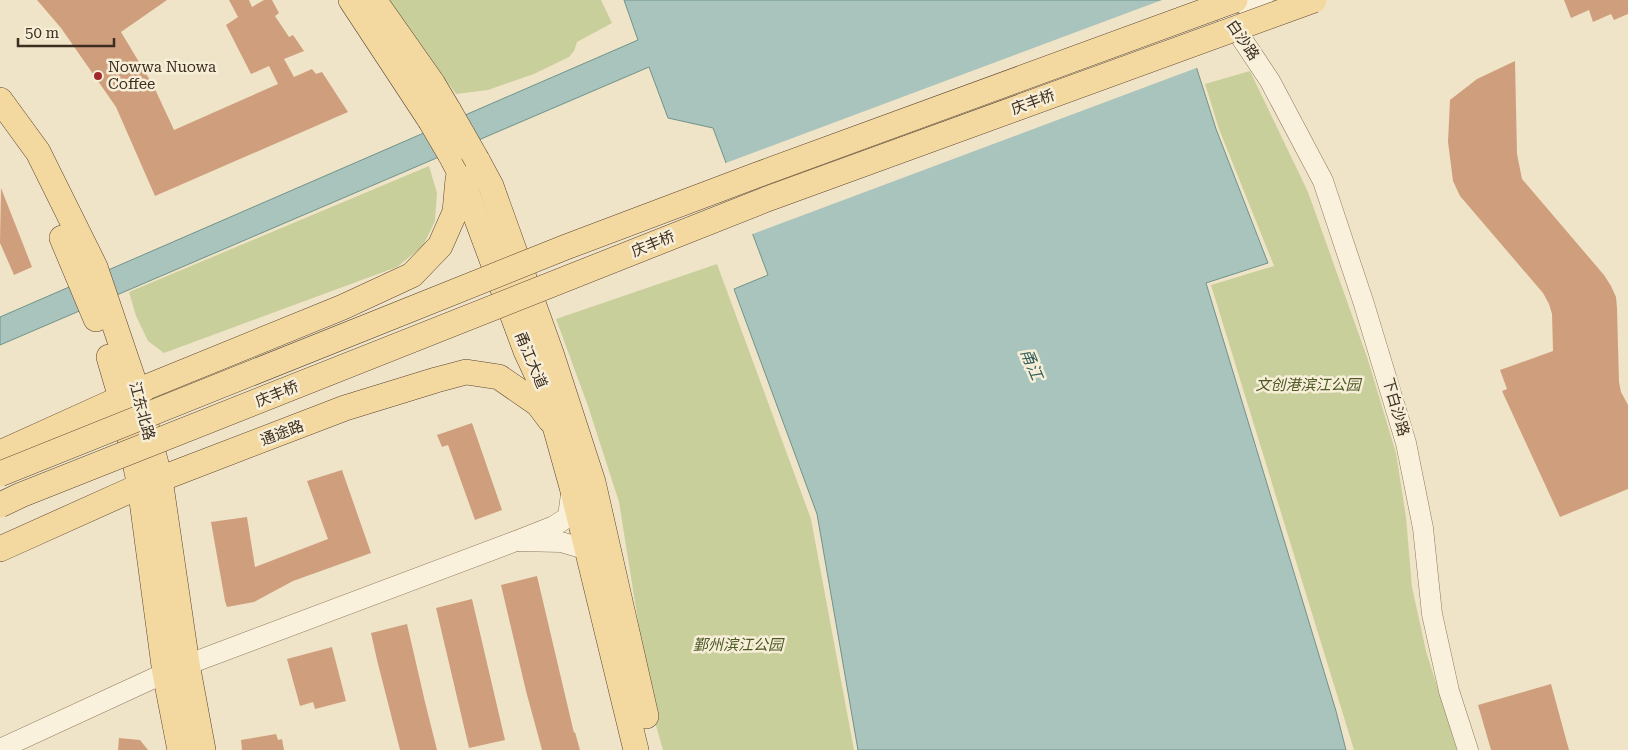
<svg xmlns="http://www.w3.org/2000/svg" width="1628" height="750" font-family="'Roboto Serif','Noto Sans SC',serif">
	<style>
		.green { fill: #c9cf9b }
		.water { fill: #a9c4bc; stroke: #6f938a }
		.pier { fill: #f0e4c8 }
		.building { fill: #cf9f7d }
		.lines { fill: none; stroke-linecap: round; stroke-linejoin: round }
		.minor-casing { stroke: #8d765c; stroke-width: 21 }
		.major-casing { stroke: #5b4430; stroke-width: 26 }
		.minor { stroke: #faf1dc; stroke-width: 20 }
		.major { stroke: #f3d9a0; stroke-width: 25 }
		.major-bridge-casing { stroke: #5b4430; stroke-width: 26; stroke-linecap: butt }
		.major-bridge { stroke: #f3d9a0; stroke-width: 25 }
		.poi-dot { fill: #9e2a2b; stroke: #f7eed8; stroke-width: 2 }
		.labels { text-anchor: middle; stroke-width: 5; stroke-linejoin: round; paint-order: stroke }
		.street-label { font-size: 15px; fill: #3d2e20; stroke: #f7eed8 }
		.poi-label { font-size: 15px; fill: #3d2e20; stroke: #f7eed8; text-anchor: start }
		.park-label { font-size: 15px; font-style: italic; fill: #4d5a26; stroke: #f7eed8 }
		.water-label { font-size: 16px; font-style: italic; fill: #2f5d5a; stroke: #f7eed8 }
	</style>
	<rect width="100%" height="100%" fill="#f0e4c8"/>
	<!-- green -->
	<g class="green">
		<path d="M389,0H601L612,23L577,42L574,51L569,57L534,74L488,90L456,94Z"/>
		<path d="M1250,71L1308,192L1368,360L1396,453L1406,517L1412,587L1426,651L1457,750H1354L1211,285L1274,266L1219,129L1205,84Z"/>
		<path d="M429,166L437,193L435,221L423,246L397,267L164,353L148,341L136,316L129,292Z"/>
		<path d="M717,264L811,519L854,750H663L653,715L619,502L588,406L556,319Z"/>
	</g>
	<!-- water -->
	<path class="water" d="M624,0H1175L1216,129L1268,263L1206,283L1336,711L1346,750H858L817,514L734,289L768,275L713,128L668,118L649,67L0,345V317L638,40Z"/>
	<!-- pier -->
	<path class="pier" d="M1162,0H1178L1199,67L750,235L723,164Z"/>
	<!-- building -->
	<g class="building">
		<path d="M37,0H167L121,32L154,87L174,130L278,84L269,66L251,74L226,25L238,17L229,0H249L252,7L264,0H272L279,13L275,16L289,37L293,35L304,51L284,59L294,77L312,69L316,74L322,72L348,112L155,196L116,107L61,28Z"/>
		<path d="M1564,0H1628V14L1614,20L1611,14L1593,22L1589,10L1571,18Z"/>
		<path d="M1515,61L1517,154L1522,179L1604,275L1611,286L1616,297L1617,308L1619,382L1621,392L1628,405V489L1560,517L1502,391L1507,389L1500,370L1553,351L1552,314L1549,304L1543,293L1460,196L1453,181L1448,142L1450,100L1477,79Z"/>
		<path d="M1,188L32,267L14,275L0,243Z"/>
		<path d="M472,423L502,510L475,520L448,445L442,447L437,435Z"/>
		<path d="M342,470L371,553L293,581L254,602L227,607L225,601L211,522L247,517L255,567L328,539L307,481Z"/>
		<path d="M537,576L574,733L575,732L580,750H542L526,691L501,585Z"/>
		<path d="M472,599L505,740L469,748L436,608Z"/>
		<path d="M407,624L425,702L437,750H400L377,660L371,633Z"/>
		<path d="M332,647L346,701L315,709L313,702L300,706L287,659Z"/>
		<path d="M1551,684L1569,750H1491L1478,705Z"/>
		<path d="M276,734L278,740L282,739L284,750H242L241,740Z"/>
		<path d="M119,738L140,740L148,750H118Z"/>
	</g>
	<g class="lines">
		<!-- minor casing -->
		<g class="minor-casing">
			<g id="minor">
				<path d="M1216,0L1270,81L1323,181L1364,304L1406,443L1423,528L1432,614L1449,691L1468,750"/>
				<path d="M1225,0C1240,5 1248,5 1263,0"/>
				<path d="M571,494L568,517L554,526L516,541L561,542L588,550"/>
				<path d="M0,749L165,673L516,541"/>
			</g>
		</g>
		<!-- major casing -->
		<g class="major-casing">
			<g id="major">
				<path d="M351,0L430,120"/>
				<path d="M374,0L433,84L449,111"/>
				<path d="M0,100L38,152L95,267L137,391L160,479L187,664L203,750"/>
				<path d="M450,154L459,171L526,351L546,394L572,487L636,750"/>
				<path d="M477,160L491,186L552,356L593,482L646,716"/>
				<path d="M62,238L96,319"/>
				<path d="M109,357L121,398L140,486L165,673L180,750"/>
				<path d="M0,453L137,391L343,307L412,275L440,246L455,212L458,179"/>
				<path d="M0,549L140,486L160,479L345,408L436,380L466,372L499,377L538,404L550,420"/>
			</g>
		</g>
		<!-- minor -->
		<use href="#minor" class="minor"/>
		<!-- major -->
		<use href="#major" class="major"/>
		<!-- major-bridge casing -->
		<g class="major-bridge-casing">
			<g id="major-bridge">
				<path d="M449,111L477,160"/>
				<path d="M430,120L450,154"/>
				<path d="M0,474L566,247L757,175L1235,0"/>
				<path d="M0,505L21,495L767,199L1314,0"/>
			</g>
		</g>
		<!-- major-bridge -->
		<use href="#major-bridge" class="major-bridge"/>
	</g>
	<!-- markers -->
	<circle class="poi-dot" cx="98" cy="76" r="5"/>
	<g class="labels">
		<!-- street labels -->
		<g class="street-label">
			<text transform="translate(1243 40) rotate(56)" y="5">白沙路</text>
			<text transform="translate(1033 102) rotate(-20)" y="5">庆丰桥</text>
			<text transform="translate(653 244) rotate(-22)" y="5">庆丰桥</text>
			<text transform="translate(531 360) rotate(67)" y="5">甬江大道</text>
			<text transform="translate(277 394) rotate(-22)" y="5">庆丰桥</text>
			<text transform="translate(1396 407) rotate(74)" y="5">下白沙路</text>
			<text transform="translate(142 411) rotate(75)" y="5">江东北路</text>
			<text transform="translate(282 433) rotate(-21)" y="5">通途路</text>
		</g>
		<!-- poi labels -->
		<g class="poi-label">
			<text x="108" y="72">Nowwa Nuowa<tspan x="108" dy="17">Coffee</tspan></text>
		</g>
		<!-- park labels -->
		<g class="park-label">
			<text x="1308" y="390">文创港滨江公园</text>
			<text x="738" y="650">鄞州滨江公园</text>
		</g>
		<!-- water labels -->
		<g class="water-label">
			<text transform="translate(1032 364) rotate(67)" y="6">甬江</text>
		</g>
	</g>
	<!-- scale -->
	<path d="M18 38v8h96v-8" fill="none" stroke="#3d2e20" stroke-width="2.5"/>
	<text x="25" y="38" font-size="15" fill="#3d2e20" stroke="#f7eed8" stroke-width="4" paint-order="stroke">50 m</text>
</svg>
